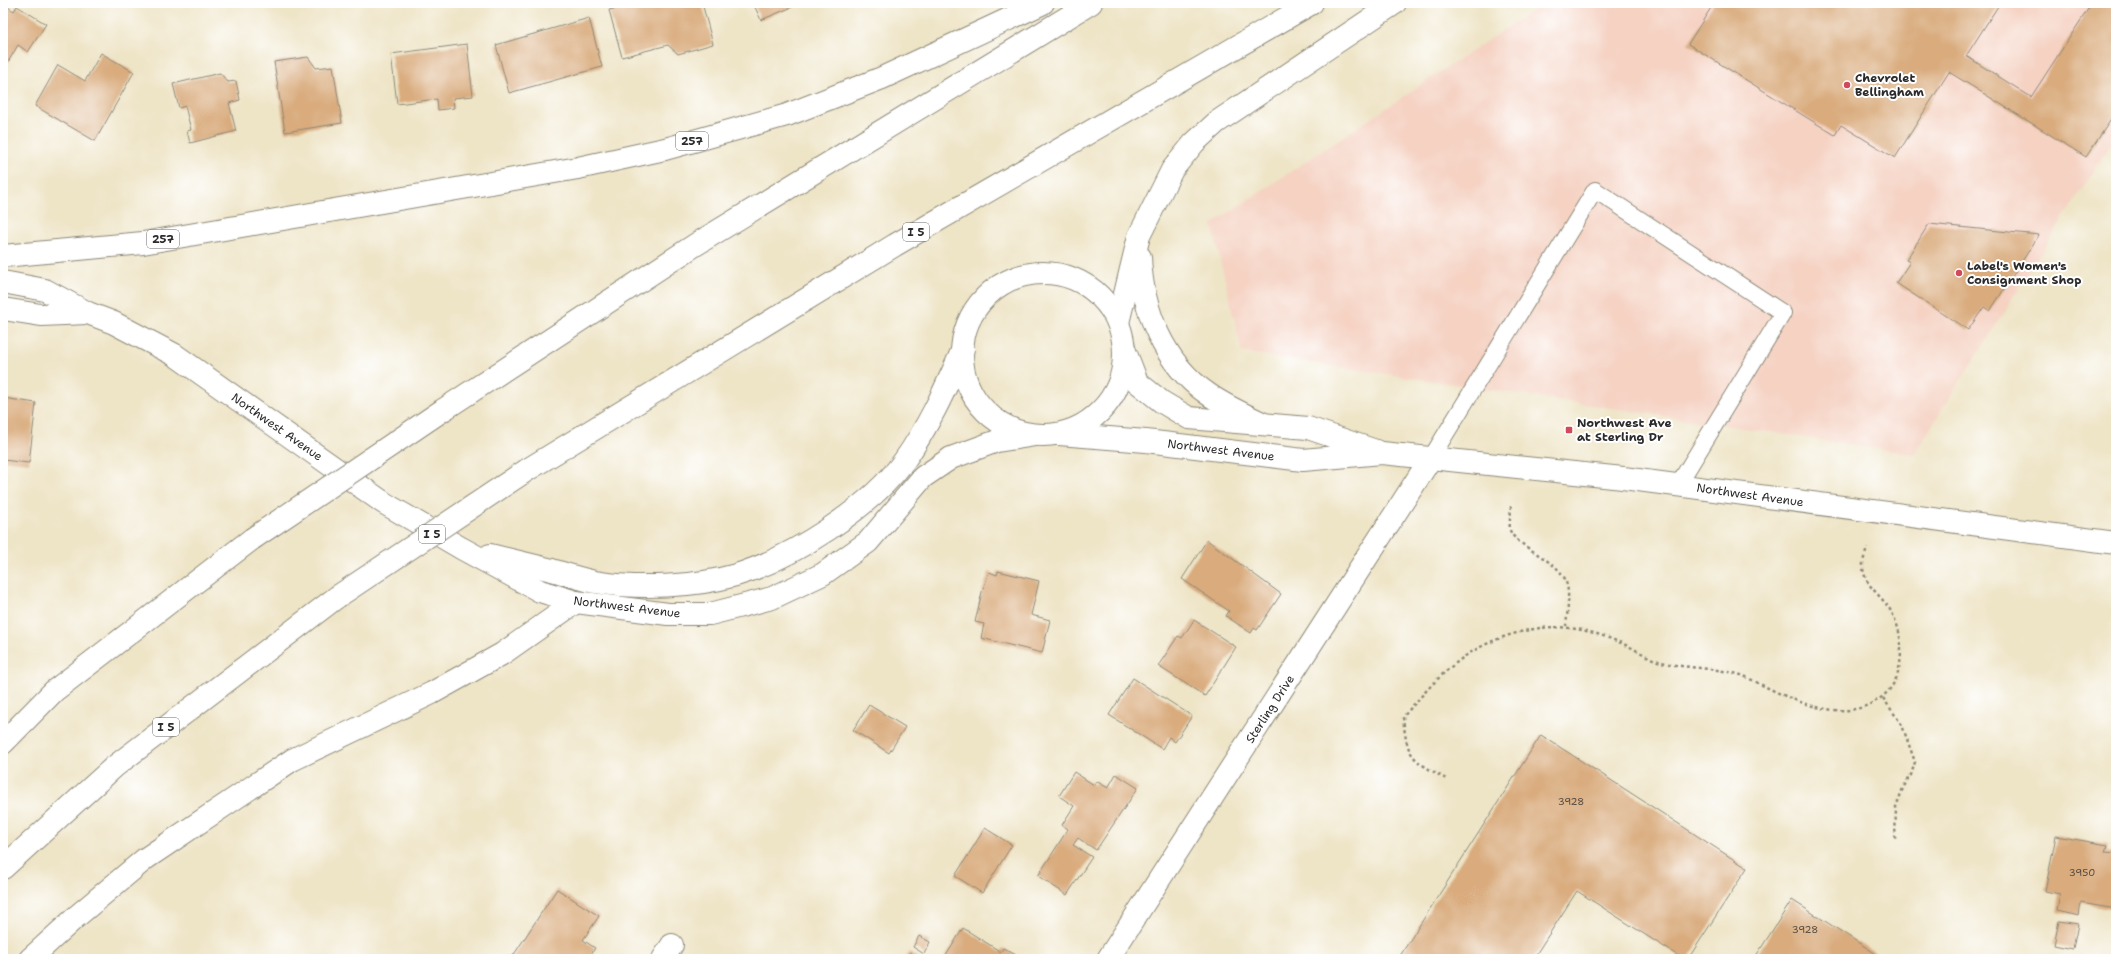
<svg xmlns="http://www.w3.org/2000/svg" width="2119" height="962" font-family="'Shantell Sans',sans-serif">
	<style>
		.built { fill: #f5d2c2 }
		.building { fill: #d9ab7d }
		.lines { fill: none; stroke-linecap: round; stroke-linejoin: round }
		.lane-casing { stroke: #8c8878; stroke-width: 18 }
		.street-casing { stroke: #8c8878; stroke-width: 24 }
		.secondary-casing { stroke: #8c8878; stroke-width: 24 }
		.highway-casing { stroke: #8c8878; stroke-width: 24 }
		.path { stroke: #8c8878; stroke-width: 2.5; stroke-dasharray: 3 3; stroke-linecap: butt }
		.lane { stroke: #fff; stroke-width: 16 }
		.street { stroke: #fff; stroke-width: 22 }
		.secondary { stroke: #fff; stroke-width: 22 }
		.highway { stroke: #fff; stroke-width: 22 }
		.highway-bridge-casing { stroke: #8c8878; stroke-width: 24; stroke-linecap: butt }
		.highway-bridge { stroke: #fff; stroke-width: 22 }
		.poi-dot { fill: #d1495b; stroke: #fff; stroke-width: 1.5 }
		.labels { text-anchor: middle; stroke-width: 4; stroke-linejoin: round; paint-order: stroke }
		.number-label { font-size: 10px; fill: #564b40 }
		.shield { fill: #fff; stroke: #6b6b6b; stroke-width: 1 }
		.shield-label { font-size: 11px; font-weight: bold; fill: #2b2b2b }
		.poi-label { font-size: 12px; font-weight: bold; fill: #2b2b2b; stroke: #fff; text-anchor: start }
		.street-label { font-size: 12px; fill: #2b2b2b; stroke: #fff }
	</style>
	<rect width="100%" height="100%" fill="#fff"/>
	<filter id="ink" filterUnits="userSpaceOnUse"><feTurbulence type="fractalNoise" baseFrequency=".025" numOctaves="2"/><feDisplacementMap in="SourceGraphic" scale="8" xChannelSelector="R" yChannelSelector="G"/><feConvolveMatrix kernelMatrix="1 2 1 2 8 2 1 2 1" color-interpolation-filters="sRGB"/></filter>
	<filter id="wash" filterUnits="userSpaceOnUse"><feTurbulence type="fractalNoise" baseFrequency=".012" numOctaves="4" result="noise"/><feDisplacementMap in="SourceGraphic" scale="16" xChannelSelector="R" yChannelSelector="G"/><feGaussianBlur stdDeviation="0.9" result="paint"/><feColorMatrix in="noise" values="0 0 0 0 0 0 0 0 0 0 0 0 0 0 0 0 0 1.4 0 .05"/><feComposite in="paint" operator="in"/></filter>
	<g filter="url(#wash)">
		<rect width="100%" height="100%" fill="#eee4c6"/>
		<!-- built -->
		<path class="built" d="M1544,3H2116V135L1914,454L1242,352L1212,224Z"/>
		<g id="blocks">
			<!-- building -->
			<g class="building">
				<path d="M637,3H702L713,44L678,54L668,45L622,57L609,10Z"/>
				<path d="M753,3H802L761,20Z"/>
				<path d="M1714,3H2000L1966,56L2031,97L2092,3H2116V112L2086,157L1949,72L1895,158L1841,125L1835,135L1688,44Z"/>
				<path d="M3,4L14,11L17,6L46,24L28,52L18,45L8,62L3,59Z"/>
				<path d="M589,18L602,67L509,93L496,45Z"/>
				<path d="M467,44L473,96L453,98L454,108L438,110L437,99L397,104L391,54Z"/>
				<path d="M101,53L134,72L95,141L35,106L58,65L85,81Z"/>
				<path d="M308,57L316,68L333,66L342,123L285,132L274,62Z"/>
				<path d="M220,73L228,82L236,81L240,100L229,103L236,131L190,143L187,131L191,130L185,106L179,108L173,84Z"/>
				<path d="M1929,224L2039,235L1990,311L1984,307L1968,330L1896,283L1910,262L1906,260Z"/>
				<path d="M3,398L36,403L29,463L3,460Z"/>
				<path d="M1207,540L1281,594L1257,630L1254,628L1251,633L1226,616L1229,611L1182,579Z"/>
				<path d="M998,571L1039,581L1031,615L1050,620L1042,653L981,638L984,624L975,622L982,592L989,572L997,575Z"/>
				<path d="M1194,620L1236,647L1205,696L1158,666L1178,636L1182,638Z"/>
				<path d="M1133,678L1192,716L1175,742L1169,737L1162,749L1109,715Z"/>
				<path d="M869,705L905,727L889,753L853,730Z"/>
				<path d="M1541,735L1747,868L1688,959H1683L1577,891L1533,959H1398Z"/>
				<path d="M1074,772L1094,785L1096,781L1108,788L1116,774L1138,788L1096,850L1078,838L1073,845L1092,857L1067,895L1038,876L1068,829L1062,825L1074,806L1059,796Z"/>
				<path d="M985,828L1012,845L982,893L955,876Z"/>
				<path d="M2056,836L2108,845L2106,852L2116,853V909L2081,903L2079,916L2057,911L2060,894L2045,891Z"/>
				<path d="M557,889L599,916L583,940L595,948L588,959H511Z"/>
				<path d="M1792,900L1884,959H1754Z"/>
				<path d="M2059,921L2078,924L2073,949L2054,945Z"/>
				<path d="M963,928L1001,952L1003,948L1016,955L1013,959H944Z"/>
				<path d="M919,936L930,942L924,954L913,947Z"/>
				<path d="M910,952L920,959H905Z"/>
			</g>
		</g>
	</g>
	<g filter="url(#ink)">
		<use href="#blocks" fill-opacity="0" stroke="#8c8878" stroke-width="1"/>
		<g class="lines">
			<!-- lane casing -->
			<g class="lane-casing">
				<path id="lane" d="M1431,458L1595,190L1783,313L1678,485"/>
			</g>
			<!-- street casing -->
			<g class="street-casing">
				<g id="street">
					<path d="M663,959L672,945"/>
					<path d="M1108,959L1431,458"/>
				</g>
			</g>
			<!-- secondary casing -->
			<g class="secondary-casing">
				<g id="secondary">
					<circle cx="1043" cy="354" r="81"/>
					<path d="M3,282L45,290L88,313L114,323L175,355L384,503L461,548L540,591L576,602L668,614H710L772,598L823,574L868,542L923,477L951,458L997,441L1035,435"/>
					<path d="M3,309L41,315L87,313"/>
					<path d="M1125,351L1137,382L1162,402L1189,418L1308,428L1376,451"/>
					<path d="M1059,434L1146,441L1303,460L1382,453L1623,478L2116,543"/>
					<path d="M490,555C511,560 531,565 552,570C566,574 581,579 595,582C637,589 695,587 736,575C792,558 870,508 904,461C929,426 946,387 963,349"/>
				</g>
			</g>
			<!-- highway casing -->
			<g class="highway-casing">
				<g id="highway">
					<path d="M3,256L143,243L578,168L665,149L787,115L882,78L1043,3"/>
					<path d="M1140,257C1142,309 1163,363 1208,394C1225,406 1245,415 1264,424"/>
					<path d="M1118,323L1139,236L1172,170L1194,143L1217,122L1395,3"/>
					<path d="M443,410L695,245L1091,3"/>
					<path d="M527,470L895,245L1312,3"/>
					<path d="M3,743L54,691L252,539"/>
					<path d="M3,868L114,767L337,597"/>
					<path d="M30,959L76,917L145,859L292,760L432,693L502,654L576,602"/>
				</g>
			</g>
			<!-- path -->
			<g class="path">
				<path d="M1511,506C1511,513 1509,523 1510,530C1512,537 1520,542 1525,546C1568,574 1572,574 1566,626"/>
				<path d="M1883,698L1902,725L1915,762L1911,775L1903,788L1896,807L1895,841"/>
				<path d="M1446,779C1411,759 1407,758 1403,717C1442,672 1468,643 1529,630C1565,622 1598,632 1630,647C1640,652 1651,659 1661,662C1687,669 1715,667 1741,675C1749,678 1758,683 1766,687C1797,702 1839,721 1872,703C1883,698 1893,688 1897,676C1904,654 1902,628 1889,608C1880,594 1862,584 1863,564C1863,559 1866,553 1867,548"/>
			</g>
			<!-- lane -->
			<use href="#lane" class="lane"/>
			<!-- street -->
			<use href="#street" class="street"/>
			<!-- secondary -->
			<use href="#secondary" class="secondary"/>
			<!-- highway -->
			<use href="#highway" class="highway"/>
			<!-- highway-bridge casing -->
			<g class="highway-bridge-casing">
				<g id="highway-bridge">
					<path d="M252,539L443,410"/>
					<path d="M337,597L527,470"/>
				</g>
			</g>
			<!-- highway-bridge -->
			<use href="#highway-bridge" class="highway-bridge"/>
		</g>
	</g>
	<!-- markers -->
	<g class="poi-dot">
		<circle cx="1847" cy="85" r="4"/>
		<circle cx="1959" cy="273" r="4"/>
		<rect x="1565" y="426" width="8" height="8" rx="2"/>
	</g>
	<g class="labels">
		<!-- number labels -->
		<g class="number-label">
			<text x="1571" y="805">3928</text>
			<text x="2082" y="876">3950</text>
			<text x="1805" y="933">3928</text>
		</g>
		<!-- shield labels -->
		<g class="shield">
			<rect x="676" y="132" width="32" height="18" rx="3"/>
			<rect x="903" y="223" width="26" height="18" rx="3"/>
			<rect x="147" y="230" width="32" height="18" rx="3"/>
			<rect x="419" y="525" width="26" height="18" rx="3"/>
			<rect x="153" y="718" width="26" height="18" rx="3"/>
		</g>
		<g class="shield-label">
			<text x="692" y="145">257</text>
			<text x="916" y="236">I 5</text>
			<text x="163" y="243">257</text>
			<text x="432" y="538">I 5</text>
			<text x="166" y="731">I 5</text>
		</g>
		<!-- poi labels -->
		<g class="poi-label">
			<text x="1855" y="82">Chevrolet<tspan x="1855" dy="14">Bellingham</tspan></text>
			<text x="1967" y="270">Label's Women's<tspan x="1967" dy="14">Consignment Shop</tspan></text>
			<text x="1577" y="427">Northwest Ave<tspan x="1577" dy="14">at Sterling Dr</tspan></text>
		</g>
		<!-- street labels -->
		<g class="street-label">
			<text transform="translate(277 427) rotate(35)" y="4">Northwest Avenue</text>
			<text transform="translate(1221 450) rotate(7)" y="4">Northwest Avenue</text>
			<text transform="translate(1750 495) rotate(8)" y="4">Northwest Avenue</text>
			<text transform="translate(627 607) rotate(7)" y="4">Northwest Avenue</text>
			<text transform="translate(1270 709) rotate(-57)" y="4">Sterling Drive</text>
		</g>
	</g>
	<!-- margin -->
	<rect width="2119" height="962" fill="none" stroke="#fff" stroke-width="16"/>
</svg>
